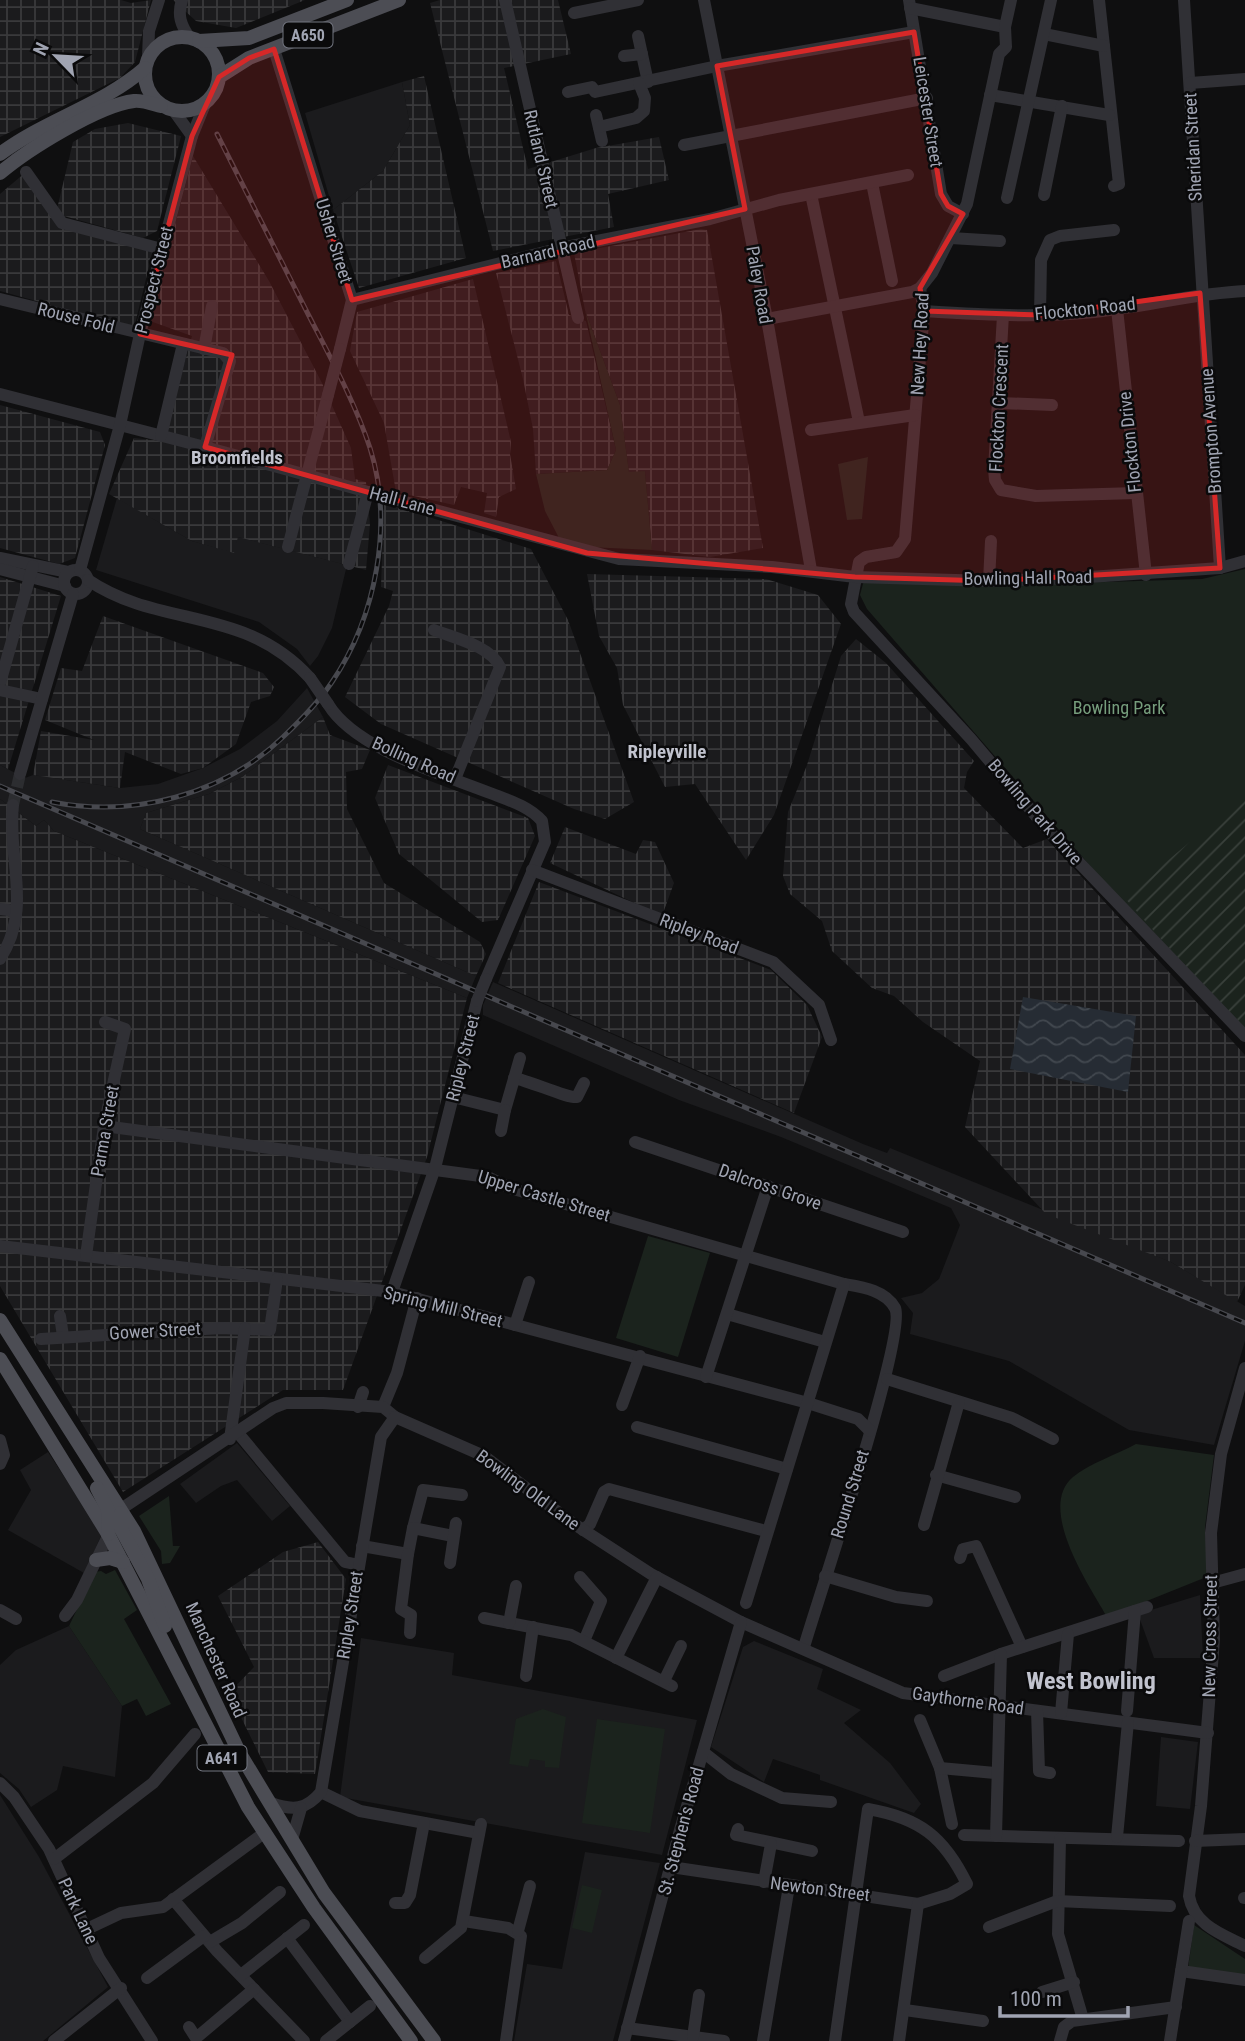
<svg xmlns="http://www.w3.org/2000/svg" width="1245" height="2041" font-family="'Roboto Condensed',sans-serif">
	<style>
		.built { fill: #1b1b1d }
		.industrial { fill: url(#industrial-grid) }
		.green { fill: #1b231d }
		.garden { fill: url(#garden-furrows) }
		.water { fill: url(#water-waves) }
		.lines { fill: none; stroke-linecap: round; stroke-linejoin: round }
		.minor-tunnel { stroke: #2c2d30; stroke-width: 12; stroke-dasharray: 12 6; stroke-linecap: butt }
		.minor { stroke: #303035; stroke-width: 12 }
		.major { stroke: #4c4d54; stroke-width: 14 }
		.rail-casing { stroke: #47484e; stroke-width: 5 }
		.rail { stroke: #0a0a0b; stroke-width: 2.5; stroke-dasharray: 8; stroke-linecap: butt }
		.minor-bridge { stroke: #303035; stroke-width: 12 }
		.marked { fill: #d62828; fill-opacity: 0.2; stroke: #d62828; stroke-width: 5; stroke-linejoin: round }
		.labels { text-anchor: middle; stroke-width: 5; stroke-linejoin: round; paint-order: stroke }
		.shield { fill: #0a0a0b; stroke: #737680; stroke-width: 2 }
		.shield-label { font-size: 16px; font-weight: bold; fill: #a0a4b2 }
		.street-label { font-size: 18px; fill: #a0a4b2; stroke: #0a0a0b }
		.park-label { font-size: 18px; fill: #769d7c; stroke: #0a0a0b }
		.neighbourhood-label { font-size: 19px; font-weight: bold; fill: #c1c3ce; stroke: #0a0a0b }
		.district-label { font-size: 24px; font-weight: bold; fill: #c1c3ce; stroke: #0a0a0b }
	</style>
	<defs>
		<pattern id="industrial-grid" width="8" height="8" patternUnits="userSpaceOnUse" patternTransform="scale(1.75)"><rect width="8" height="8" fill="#1b1b1d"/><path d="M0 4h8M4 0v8" fill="none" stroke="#39393b"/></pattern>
		<pattern id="garden-furrows" width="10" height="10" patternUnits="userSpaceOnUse" patternTransform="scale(1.75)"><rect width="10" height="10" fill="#1b231d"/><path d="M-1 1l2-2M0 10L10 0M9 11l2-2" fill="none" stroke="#39403b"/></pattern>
		<pattern id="water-waves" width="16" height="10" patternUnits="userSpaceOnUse" patternTransform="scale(1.75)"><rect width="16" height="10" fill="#262c34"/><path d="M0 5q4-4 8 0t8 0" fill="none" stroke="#42484f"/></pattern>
	</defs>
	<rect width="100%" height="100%" fill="#0f0f10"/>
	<!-- built -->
	<g class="built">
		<path d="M402,82L410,125L383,171L333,210L305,113Z"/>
		<path d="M117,498L192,541L233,552L238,537L347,565L332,628L318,656L310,666L297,649L259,622L96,570Z"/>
		<path d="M307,688L323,717L242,777L209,794L146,813L140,829L476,976L467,998L54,831L44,820L36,826L0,799V765L25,778L33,775L120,788L158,784L203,768L240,749L277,721Z"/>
		<path d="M493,982L863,1144L887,1153L890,1148L1171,1262L1245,1306V1341L1214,1445L1129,1430L1009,1361L910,1334L913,1313L901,1298L922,1293L939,1279L960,1225L951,1208L781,1137L679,1100L483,1015V1005Z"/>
		<path d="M237,1443L290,1506L272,1521L237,1480L221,1486L196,1503L180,1484Z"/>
		<path d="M48,1452L102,1534L84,1573L8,1530L31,1490L20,1470Z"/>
		<path d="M1200,1595L1203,1658H1154L1138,1614Z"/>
		<path d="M69,1626L122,1706L115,1777L63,1766L57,1790L31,1807L19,1789L0,1773V1665L16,1650Z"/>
		<path d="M361,1638L454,1653L452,1675L697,1720L662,1855L340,1797Z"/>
		<path d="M754,1641L823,1669L817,1689L861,1710L844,1723L890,1763L921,1804L914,1813L820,1780V1775L773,1759L764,1782L711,1747L743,1647Z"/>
		<path d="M1161,1737L1198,1742L1190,1809L1156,1806Z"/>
		<path d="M0,1795L39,1857L108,1987L43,2041H0Z"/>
		<path d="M585,1852L660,1863L613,2041H514L527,1964L562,1969Z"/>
	</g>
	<!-- industrial -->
	<g class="industrial">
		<path d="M0,0H121L131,3L151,0L135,62L120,78L0,137Z"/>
		<path d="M173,0H305L236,28L196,21Z"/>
		<path d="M440,0H558L571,54L504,68L528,169L596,148L659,137L669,180L608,194L614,227L493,251L430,3Z"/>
		<path d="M424,76L466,258L359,288L333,210L383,171L410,125L402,82Z"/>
		<path d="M128,123L181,136L157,231L143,238L64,216L57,209L73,142L95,129Z"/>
		<path d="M193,156L269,281L322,383L351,448L355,479L366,482L370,524L366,570L238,537L234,553L192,541L109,494L134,438L163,441L192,336L150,321Z"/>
		<path d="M26,172L62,227L153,250L134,328L0,291V194Z"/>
		<path d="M701,229L707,230L763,548L710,557L652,550L645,472L629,473L620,405L585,310L574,253Z"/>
		<path d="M556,261L569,315L586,321L616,450L607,470L536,474L533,429L523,379L496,273Z"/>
		<path d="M473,279L511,442L510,454L516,489L499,497L496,517L484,513L487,493L461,487L454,505L396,492L384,423L350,351L357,312Z"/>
		<path d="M0,405L100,432L105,445L75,558L59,564L0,548Z"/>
		<path d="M384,503L531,549L568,620L634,802L605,819L574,809L381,724L345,697L389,606L393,591L381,587Z"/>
		<path d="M587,574L766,579L818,595L841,624L774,815L746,860L695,784L665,787L623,705L617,668L599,636Z"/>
		<path d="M0,577L61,596L8,769L0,765Z"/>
		<path d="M103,616L263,673L274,687L270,696L251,702L236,744L203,768L181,774L125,752L120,788L33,775L41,731L94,740L45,720L61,668L82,671Z"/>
		<path d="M856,639L886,663L974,761L967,772L964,788L1023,848L1047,839L1245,1055V1285L1237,1302L1171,1262L1046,1214L965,1127L980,1061L923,1022L894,996L872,988L832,951L822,921L790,894L783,876L788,812L807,765L841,656Z"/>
		<path d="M323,717L330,735L370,750L362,769L346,772L347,809L384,883L480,942L486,954L476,976L140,829L146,813L209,794L242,777Z"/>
		<path d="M388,765L528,818L535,836L498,920L482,922L399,854L375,798Z"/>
		<path d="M0,799L36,826L44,820L54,831L467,998L427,1157L343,1390H283L123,1492L0,1286Z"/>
		<path d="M565,827L636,854L643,840L655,842L674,883L662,916L550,863Z"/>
		<path d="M539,882L771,970L807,1005L822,1037L794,1113L498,983Z"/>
		<path d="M318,1542L346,1579L315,1774L268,1772L229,1693L254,1667L218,1596L283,1552Z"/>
	</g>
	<!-- green -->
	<g class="green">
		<path d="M585,310L620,405L629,472L645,471L652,550L588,547L559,538L545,511L536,474L607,470L616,450Z"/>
		<path d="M868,457L862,519L847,520L838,464Z"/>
		<path d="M1245,569V1036L1185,975L867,609L860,595L864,580L975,586L1202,579Z"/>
		<path d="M648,1236L710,1253L678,1357L616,1338Z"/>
		<path d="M1136,1444L1214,1455L1205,1527L1209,1576L1107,1617C1090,1587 1036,1508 1073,1477C1090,1463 1116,1455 1136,1444Z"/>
		<path d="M169,1496L173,1546H180L170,1563L162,1564L161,1551L139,1516Z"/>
		<path d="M115,1570L137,1610L124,1619L171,1704L146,1716L137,1699L122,1706L69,1626L95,1572L101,1571L106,1574Z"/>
		<path d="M543,1709L566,1717L559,1768L545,1767V1761L530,1759L528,1767L509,1764L516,1719Z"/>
		<path d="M597,1719L665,1729L650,1833L582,1823Z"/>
		<path d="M582,1885L602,1890L592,1933L572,1928Z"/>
		<path d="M1194,1925L1245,1959V1976L1188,1969Z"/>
	</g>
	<!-- garden -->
	<path class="garden" d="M1245,796V1027L1206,990L1124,897Z"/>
	<!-- water -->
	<path class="water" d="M1023,997L1136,1016L1128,1092L1010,1069Z"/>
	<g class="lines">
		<!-- minor-tunnel -->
		<path class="minor-tunnel" d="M13,805L20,774"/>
		<!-- minor -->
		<g class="minor">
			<path d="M182,0C177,15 181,26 190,38"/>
			<path d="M505,0L578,318"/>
			<path d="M704,0L767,319L811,570"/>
			<path d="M909,0L941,194L948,206L963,214"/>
			<path d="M1099,0L1119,184L1114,186"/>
			<path d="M1184,0L1220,568"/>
			<path d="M910,8L1005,27"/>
			<path d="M574,13L638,0"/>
			<path d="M1044,34L1104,46"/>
			<path d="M638,36L648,82"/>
			<path d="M274,49L352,300L340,349"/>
			<path d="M624,56L642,54"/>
			<path d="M148,57L149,31L159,0"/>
			<path d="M1190,83L1245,79"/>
			<path d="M568,92L592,87L595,92L717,66L914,32"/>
			<path d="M990,95L1109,115"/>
			<path d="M174,111L192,136"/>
			<path d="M596,115L602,141"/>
			<path d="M599,127L636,118L644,111L645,98L639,83"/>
			<path d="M684,145L927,98"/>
			<path d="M26,172L62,223L162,249"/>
			<path d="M872,183L892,281"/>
			<path d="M811,194L859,422"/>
			<path d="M1044,195L1062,106"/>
			<path d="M1007,198L1051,0"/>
			<path d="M951,238L1000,241"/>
			<path d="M920,288L924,311L905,539L896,552L866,557L859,562L851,604L854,612L971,739L1046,828L1245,1036"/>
			<path d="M0,299L223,353L230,361L205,447"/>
			<path d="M352,300L561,248L710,219L779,200L908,175"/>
			<path d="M1117,309L1146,575"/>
			<path d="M924,311C988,315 1053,319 1117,309C1161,303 1201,293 1245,291"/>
			<path d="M1003,315L994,469L995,480L1001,490L1036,496L1136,493"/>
			<path d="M1040,315L1041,260L1050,240L1060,236L1114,230"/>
			<path d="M767,319L912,292L920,288L932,273L967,204L999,54L1006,47L1005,27L1011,0"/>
			<path d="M204,349L212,306"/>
			<path d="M0,394L205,447L368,492L349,564"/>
			<path d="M1000,403L1052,405"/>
			<path d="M811,430L915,415"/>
			<path d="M161,436L183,344"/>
			<path d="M390,498L619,559L772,567L855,577L989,581L1075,578L1220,568L1245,561"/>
			<path d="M288,547L328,395"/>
			<path d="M0,558L68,572"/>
			<path d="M0,569L65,586"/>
			<circle cx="76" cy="582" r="12"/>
			<path d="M80,570L120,425L140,334L192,136L205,104"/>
			<path d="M88,580C160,629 244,605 310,678"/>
			<path d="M989,581L991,541"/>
			<path d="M434,630C454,638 491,646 500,667L455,779"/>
			<path d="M0,683L33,566"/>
			<path d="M0,690L42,699"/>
			<path d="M328,704C355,749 442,774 490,793C508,800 529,806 542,821L545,842L486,979"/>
			<path d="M20,774L73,594"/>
			<path d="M532,870L773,962L819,1005L831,1040"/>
			<path d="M0,909L16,911"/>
			<path d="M0,959C33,908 7,859 13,805"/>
			<path d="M514,1078C530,1081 569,1099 577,1097L584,1083"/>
			<path d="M453,1097L505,1110L520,1058"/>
			<path d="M104,1126L488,1177L510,1188L844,1284C862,1287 885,1290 895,1308C908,1332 817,1602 804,1647"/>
			<path d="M501,1131L505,1110"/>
			<path d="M635,1142L903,1232"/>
			<path d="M0,1246L392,1292L808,1403L858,1419L870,1431"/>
			<path d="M86,1256L104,1126L125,1029L105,1022"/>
			<path d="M392,1292L435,1168L477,1001"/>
			<path d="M727,1314L825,1342"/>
			<path d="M60,1316L63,1336"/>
			<path d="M515,1325L529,1282"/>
			<path d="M41,1339L221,1328L270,1330L277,1279"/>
			<path d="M1245,1368L1221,1454L1211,1533L1214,1639L1201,1806L1189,1896C1194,1925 1221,1934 1245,1946"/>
			<path d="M706,1377L768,1186"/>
			<path d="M887,1379L1012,1418L1053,1439"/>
			<path d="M622,1405L640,1356"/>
			<path d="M358,1407L363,1392"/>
			<path d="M383,1407L397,1373L417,1298"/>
			<path d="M637,1427L787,1469"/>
			<path d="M238,1433L345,1562L359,1565"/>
			<path d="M230,1439L245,1328"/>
			<path d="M0,1440L4,1455L0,1464"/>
			<path d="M936,1475L1015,1497"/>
			<path d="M924,1525L959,1402"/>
			<path d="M413,1528L423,1490L462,1495"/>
			<path d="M583,1530L590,1524L604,1492L609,1489L766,1531"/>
			<path d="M362,1546L408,1554L413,1528L453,1536"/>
			<path d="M408,1554L401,1609L411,1615L410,1633"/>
			<path d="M960,1558L963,1549L976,1546L1022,1647"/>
			<path d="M450,1563L456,1523"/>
			<path d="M825,1576L896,1597L927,1601"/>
			<path d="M580,1577L601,1601L584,1641"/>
			<path d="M1212,1583L1245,1574"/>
			<path d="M746,1603L844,1284"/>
			<path d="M0,1610L16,1619"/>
			<path d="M65,1616L77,1600L121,1509L273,1408L286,1403H323L383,1407L395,1417L484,1456L571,1522L651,1574L741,1622L903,1693L1208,1733"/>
			<path d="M484,1618L571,1635L672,1686"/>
			<path d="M509,1623L516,1586"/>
			<path d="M616,1658L657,1577"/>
			<path d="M526,1676L533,1627"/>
			<path d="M944,1676L1001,1654L1147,1607"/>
			<path d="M664,1681L681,1646"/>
			<path d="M1037,1711L1039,1771L1050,1773"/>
			<path d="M1127,1711L1135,1611"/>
			<path d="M1061,1713L1068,1634"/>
			<path d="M920,1720L940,1768L952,1824"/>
			<path d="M703,1752L731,1774L782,1798L831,1802"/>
			<path d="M940,1768L995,1773"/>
			<path d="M0,1783L14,1797L49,1849L99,1958L152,2041"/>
			<path d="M321,1792L360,1811L479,1833"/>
			<path d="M271,1803C293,1811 306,1810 321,1792L381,1437L395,1417"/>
			<path d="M738,1829L736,1835L812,1851"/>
			<path d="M964,1835L1179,1841"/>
			<path d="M293,1836L301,1808"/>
			<path d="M996,1836L1001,1654"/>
			<path d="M1117,1837L1128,1722"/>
			<path d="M1060,1839L1058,1934L1083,2019"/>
			<path d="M1195,1841L1245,1839"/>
			<path d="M54,1859L153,1783L195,1734"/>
			<path d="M671,1867L918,1904L950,1894L967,1884C944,1837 920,1818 868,1809L835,2041"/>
			<path d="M764,1882L771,1844"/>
			<path d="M1244,1898H1245"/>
			<path d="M173,1899L217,1951L304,2041"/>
			<path d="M395,1903H405L410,1895L424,1823"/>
			<path d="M464,1921L508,1928L521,1936L506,2041"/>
			<path d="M989,1927L1057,1901L1170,1906"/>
			<path d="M87,1929L121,1913L163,1907L264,1833"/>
			<path d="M518,1931L530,1886"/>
			<path d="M287,1938L350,2022"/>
			<path d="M210,1942L242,1923L280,1892"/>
			<path d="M425,1958L461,1928L481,1824"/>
			<path d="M1181,1971L1245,1980"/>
			<path d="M241,1975L304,1925"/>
			<path d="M147,1978L204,1936"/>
			<path d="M1042,1992L1074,1982"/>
			<path d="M905,2010L983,2021"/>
			<path d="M189,2027L196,2038L254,1989"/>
			<path d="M627,2028L724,2041"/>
			<path d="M693,2037L699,1995"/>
			<path d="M54,2041L121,1988"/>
			<path d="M326,2041L370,2006"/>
			<path d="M624,2041L680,1830L741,1622"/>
			<path d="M763,2041L789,1886"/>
			<path d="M899,2041L918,1904"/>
			<path d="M1060,2041L1064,2027L1072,2021L1176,2007"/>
			<path d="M1170,2041L1189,1921"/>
		</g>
		<!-- major -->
		<g class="major">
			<circle cx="182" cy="74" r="37"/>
			<path d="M199,41L249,38L347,0"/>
			<path d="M219,77L249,58L399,0"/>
			<path d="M0,154C45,120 103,105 145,68"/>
			<path d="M0,173C27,150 99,105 134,101C142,100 153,104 161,106"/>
			<path d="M0,1320L134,1531L239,1752L324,1893L434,2041"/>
			<path d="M0,1359L108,1534L248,1807L314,1908L411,2041"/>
			<path d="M97,1488L109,1512L108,1534"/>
			<path d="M121,1513V1529L148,1579L165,1626"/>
			<path d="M96,1560L110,1558L123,1562"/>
		</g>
		<!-- rail casing -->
		<g class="rail-casing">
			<g id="rail">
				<path d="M0,786L1245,1323"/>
				<path d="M52,802C133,818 223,795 283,737C301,720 318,703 332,682C376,617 394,524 370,448C355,402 330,357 308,314C278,254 247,194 217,134"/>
			</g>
		</g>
		<!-- rail -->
		<use href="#rail" class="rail"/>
		<!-- minor-bridge -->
		<g class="minor-bridge">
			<path d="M328,395L340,349"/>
			<path d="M368,492L390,498"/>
			<path d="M310,678L328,704"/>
			<path d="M477,1001L486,979"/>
		</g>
	</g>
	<!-- marked area -->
	<path class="marked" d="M914,32L941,194L948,206L963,214L920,288L924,311L1040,315L1200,293L1220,568L989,581L855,577L587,553L205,447L232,355L140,334L192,136L219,77L249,58L274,49L352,300L745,209L717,66Z"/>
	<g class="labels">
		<!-- shield labels -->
		<g class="shield">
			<rect x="283.5" y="22.5" width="49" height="25" rx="5"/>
			<rect x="197.5" y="1745.5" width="49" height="25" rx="5"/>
		</g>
		<g class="shield-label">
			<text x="308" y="41">A650</text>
			<text x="222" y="1764">A641</text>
		</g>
		<!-- street labels -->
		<g class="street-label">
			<text transform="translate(928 112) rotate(81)" y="6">Leicester Street</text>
			<text transform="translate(1193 147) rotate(-93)" y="6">Sheridan Street</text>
			<text transform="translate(541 159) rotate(77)" y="6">Rutland Street</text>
			<text transform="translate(334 241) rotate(73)" y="6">Usher Street</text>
			<text transform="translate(548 252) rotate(-13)" y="6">Barnard Road</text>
			<text transform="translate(154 280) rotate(-76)" y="6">Prospect Street</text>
			<text transform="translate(759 285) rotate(80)" y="6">Paley Road</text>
			<text transform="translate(1085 309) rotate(-6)" y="6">Flockton Road</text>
			<text transform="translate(76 318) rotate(14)" y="6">Rouse Fold</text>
			<text transform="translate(920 344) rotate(-87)" y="6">New Hey Road</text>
			<text transform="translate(999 408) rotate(-87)" y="6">Flockton Crescent</text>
			<text transform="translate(1211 431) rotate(-94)" y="6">Brompton Avenue</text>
			<text transform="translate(1130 442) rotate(-96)" y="6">Flockton Drive</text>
			<text transform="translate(402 501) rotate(15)" y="6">Hall Lane</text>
			<text transform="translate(1028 578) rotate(-1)" y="6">Bowling Hall Road</text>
			<text transform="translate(414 760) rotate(24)" y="6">Bolling Road</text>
			<text transform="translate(1035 812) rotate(49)" y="6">Bowling Park Drive</text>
			<text transform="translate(699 934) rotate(21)" y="6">Ripley Road</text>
			<text transform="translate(463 1058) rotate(-76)" y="6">Ripley Street</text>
			<text transform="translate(105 1131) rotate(-80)" y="6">Parma Street</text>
			<text transform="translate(770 1187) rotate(19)" y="6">Dalcross Grove</text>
			<text transform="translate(544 1196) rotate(17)" y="6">Upper Castle Street</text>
			<text transform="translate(443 1307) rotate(14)" y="6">Spring Mill Street</text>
			<text transform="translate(155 1331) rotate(-3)" y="6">Gower Street</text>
			<text transform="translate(528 1490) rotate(36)" y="6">Bowling Old Lane</text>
			<text transform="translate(850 1494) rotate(-73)" y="6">Round Street</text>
			<text transform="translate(350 1615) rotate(-81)" y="6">Ripley Street</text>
			<text transform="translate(1210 1636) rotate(-89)" y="6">New Cross Street</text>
			<text transform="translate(216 1660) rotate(66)" y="6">Manchester Road</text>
			<text transform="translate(968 1701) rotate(8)" y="6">Gaythorne Road</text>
			<text transform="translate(681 1831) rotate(-75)" y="6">St. Stephen's Road</text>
			<text transform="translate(820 1889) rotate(7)" y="6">Newton Street</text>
			<text transform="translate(78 1911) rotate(65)" y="6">Park Lane</text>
		</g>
		<!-- park labels -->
		<g class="park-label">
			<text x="1119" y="714">Bowling Park</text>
		</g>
		<!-- neighbourhood labels -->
		<g class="neighbourhood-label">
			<text x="237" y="464">Broomfields</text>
			<text x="667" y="758">Ripleyville</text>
		</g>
		<!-- district labels -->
		<g class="district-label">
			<text x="1091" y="1689">West Bowling</text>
		</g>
	</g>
	<!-- north arrow -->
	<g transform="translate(56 56) rotate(295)" stroke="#0a0a0b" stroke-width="5" paint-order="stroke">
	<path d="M0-5L12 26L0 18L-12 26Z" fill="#a0a4b2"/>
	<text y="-10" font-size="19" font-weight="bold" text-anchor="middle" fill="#a0a4b2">N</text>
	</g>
	<!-- scale -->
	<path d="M1000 2006v10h128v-10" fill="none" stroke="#a0a4b2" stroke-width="3.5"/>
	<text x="1010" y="2006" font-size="21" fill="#a0a4b2" stroke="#0a0a0b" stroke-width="5" paint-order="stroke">100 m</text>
</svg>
